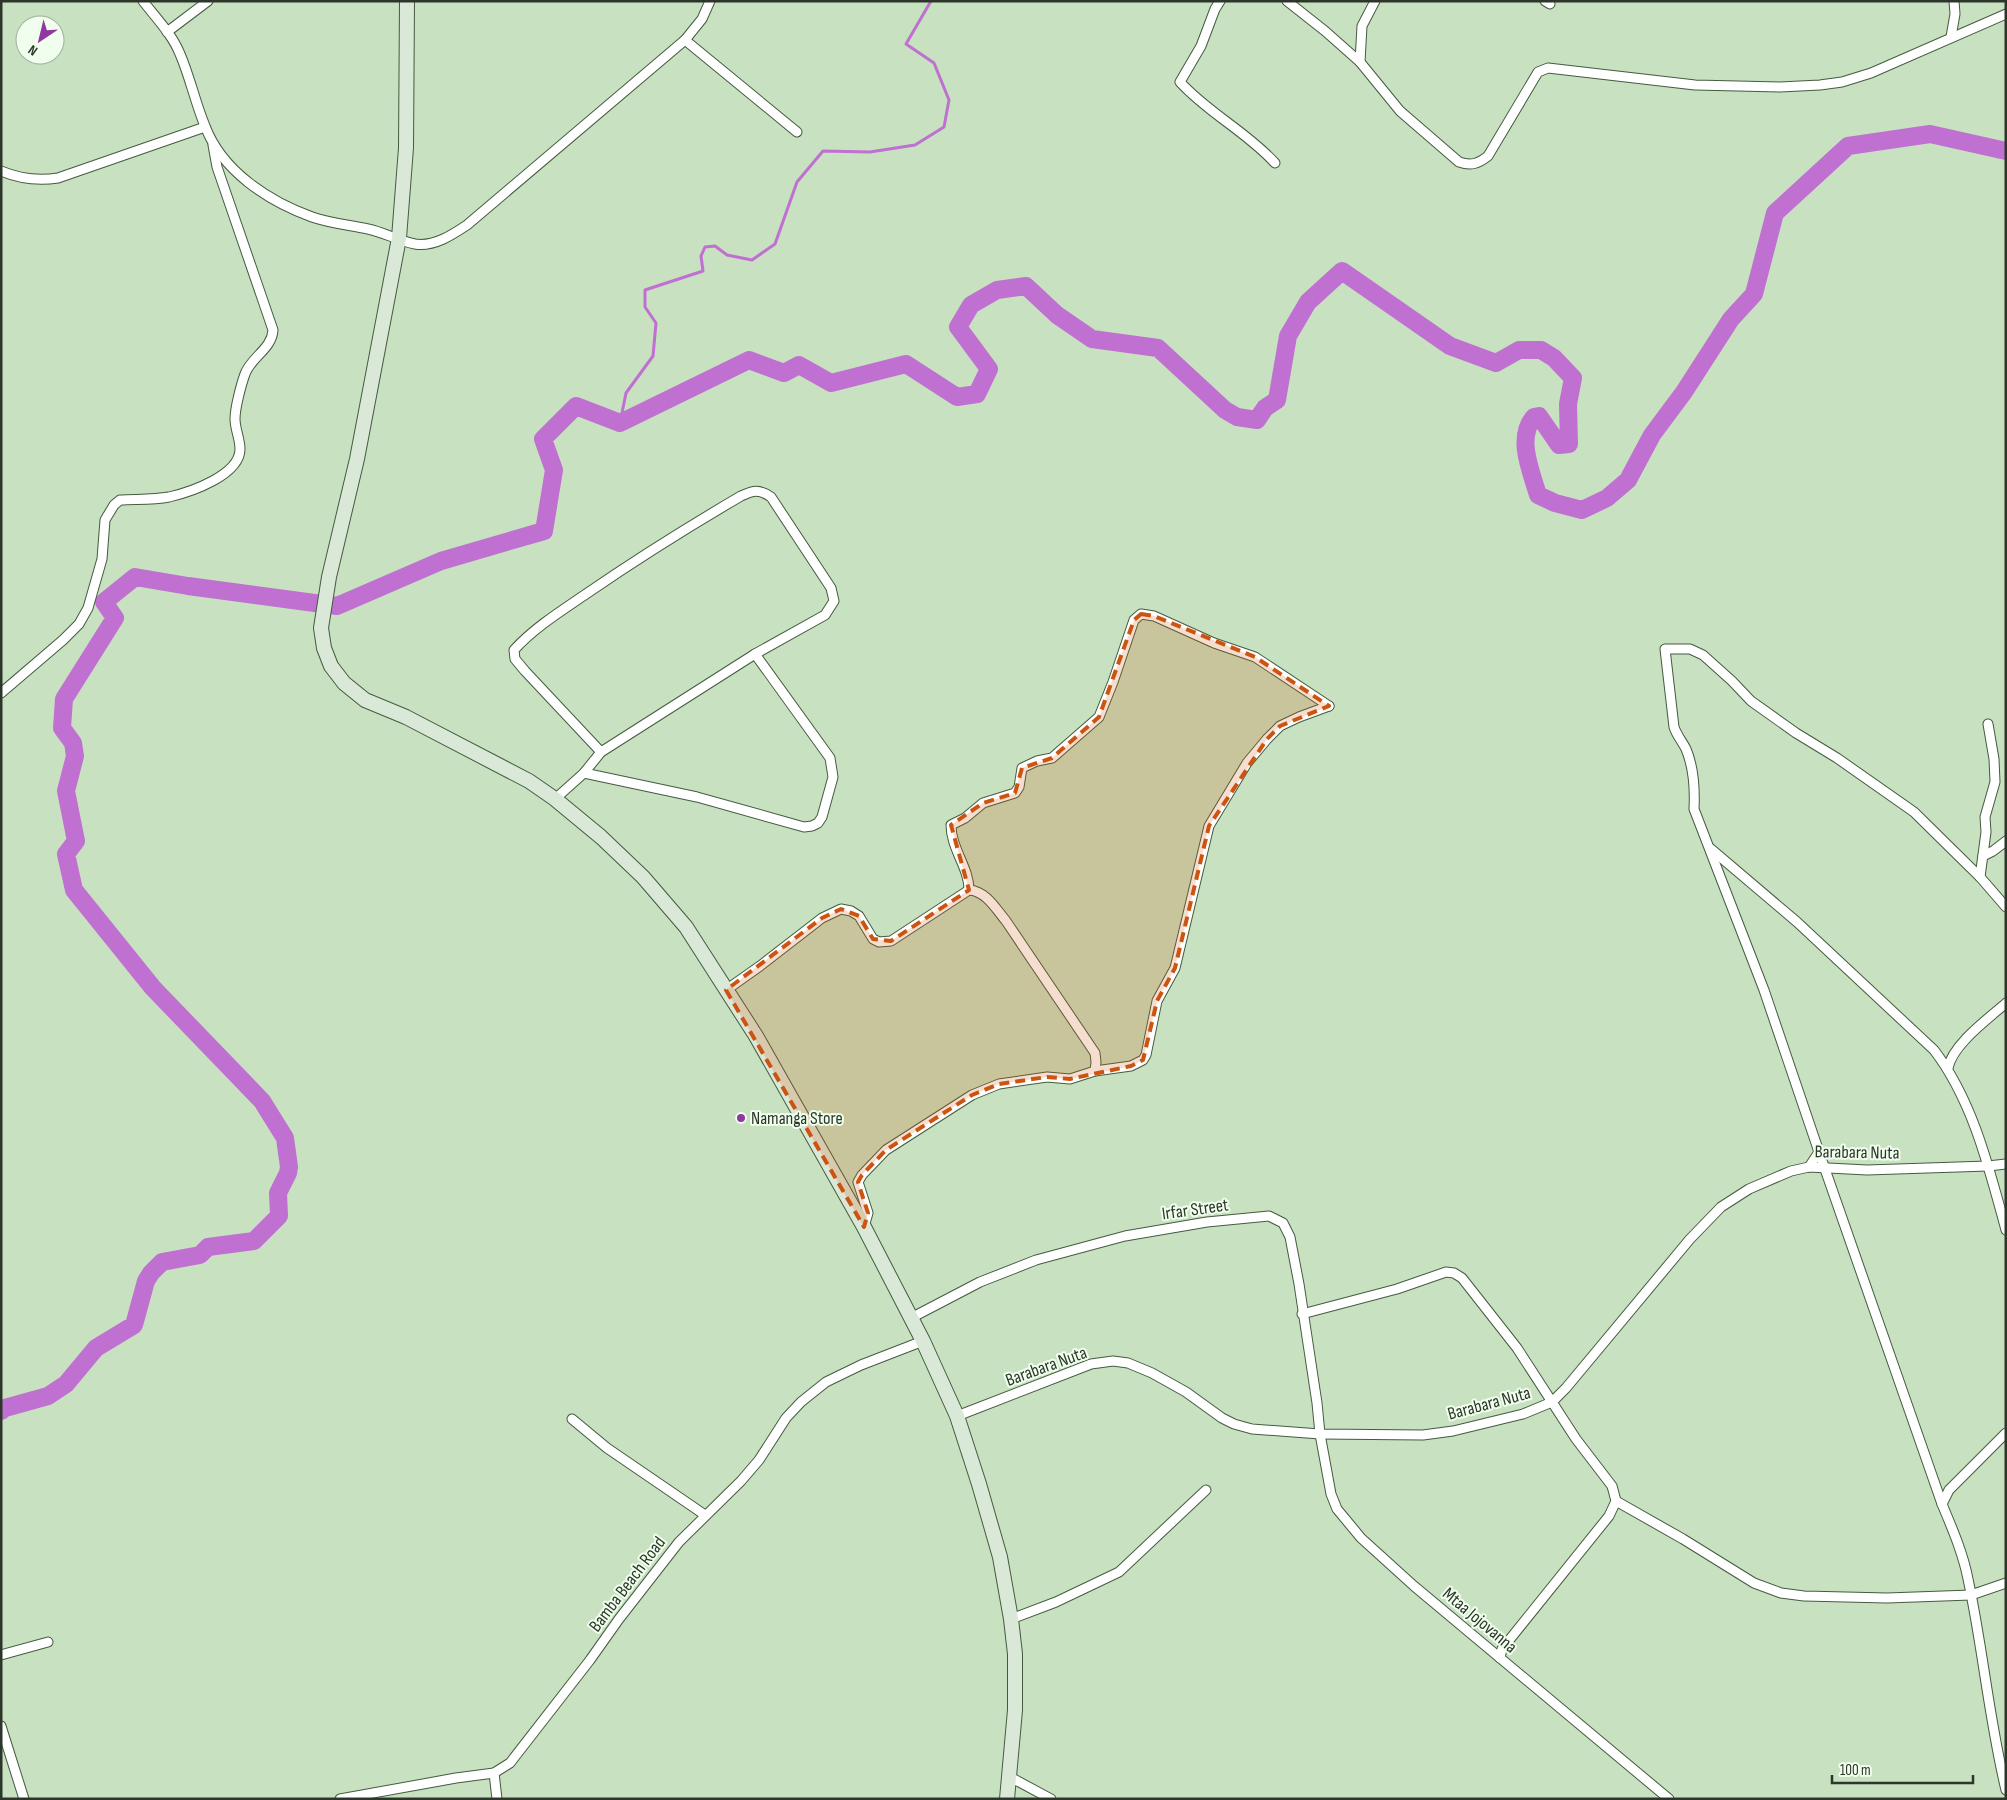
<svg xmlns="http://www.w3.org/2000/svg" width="2007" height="1800" font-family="'Sofia Sans Condensed',sans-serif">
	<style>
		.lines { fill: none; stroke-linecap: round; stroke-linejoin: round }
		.stream { stroke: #c070d1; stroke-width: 3 }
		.river { stroke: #c070d1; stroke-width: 18 }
		.minor-casing { stroke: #445b3f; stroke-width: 11 }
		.secondary-casing { stroke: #445b3f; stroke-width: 16 }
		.minor { stroke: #fff; stroke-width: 9 }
		.secondary { stroke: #dae8d8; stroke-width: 14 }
		.marked { fill: #cc5410; fill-opacity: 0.2; stroke: #cc5410; stroke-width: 4; stroke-dasharray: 10 6; stroke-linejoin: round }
		.poi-dot { fill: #9037a2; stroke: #f0feed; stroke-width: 2 }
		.labels { text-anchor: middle; stroke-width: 4; stroke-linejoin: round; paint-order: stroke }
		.poi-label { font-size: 18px; fill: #2c362a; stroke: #f0feed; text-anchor: start }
		.street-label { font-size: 18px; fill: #2c362a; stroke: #f0feed }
	</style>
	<rect width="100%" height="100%" fill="#c7e1c1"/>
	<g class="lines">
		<!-- stream -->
		<path class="stream" d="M620,423L626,393L653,356L656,323L645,307V290L703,271L701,256L705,247L715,246L727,255L752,260L775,244L797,182L823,151L870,152L915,145L944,127L949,100L934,63L906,44L931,1"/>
		<!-- river -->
		<path class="river" d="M1,1411L5,1408L48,1396L66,1384L96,1348L134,1325L146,1281L151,1273L162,1262L200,1255L208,1247L254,1241L279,1216L278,1193L288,1173L289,1167L285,1138L262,1101L153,988L74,890L66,854L76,841L66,791L75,756L73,743L62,728L64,699L115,618L104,602L135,577L188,586L337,606L441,561L544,531L554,470L543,439L576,406L620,423L749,360L784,373L799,365L831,383L906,364L957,397L977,394L989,369L958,327L971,305L997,290L1026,286L1057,315L1092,339L1158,348L1225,410L1237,417L1257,420L1265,408L1277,400L1288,336L1308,302L1342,271L1450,346L1496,363L1519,350H1541L1554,358L1573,378L1568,404L1569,444L1559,445L1539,416L1534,417C1516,438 1531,471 1538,495L1555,503L1582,510L1607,498L1628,480L1652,435L1684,392L1731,319L1754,294L1775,213L1848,146L1930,134L2006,151"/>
		<!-- minor casing -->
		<g class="minor-casing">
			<g id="minor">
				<path d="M143,1C156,18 172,34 180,54C190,77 195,102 205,126C222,171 268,201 312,217C329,223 349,225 368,229C383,232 399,241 415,244C434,247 452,235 467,225L685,40L702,19L710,1"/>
				<path d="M1220,1L1215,9L1201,46L1180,82C1208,113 1247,132 1275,163"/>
				<path d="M1287,1L1325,31L1360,62L1400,111L1459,162C1471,166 1478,164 1488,156L1538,72L1548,68L1695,85L1780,87L1820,85L1842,82L1871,73L2006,14"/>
				<path d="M1545,1L1550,4"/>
				<path d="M167,32L208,1"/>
				<path d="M1951,37L1955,14L1954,1"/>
				<path d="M685,40L797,132"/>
				<path d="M1360,62L1362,26L1375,1"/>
				<path d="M1,171C20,179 38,181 58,178L205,127"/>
				<path d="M1,693L63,640L79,624L88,608L102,559L105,520L114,505L120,500C136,499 153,500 169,497C191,492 240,475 240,449C240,439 235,429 235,419C235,408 241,385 245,374C251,357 272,349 273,330L217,167L213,145"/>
				<path d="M584,773L697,797L804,827L812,826L818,823L822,817L833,777L830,758L755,654"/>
				<path d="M555,799L584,773L601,752L755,654L825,615L834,601L831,588L771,497C759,489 754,490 741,496C688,527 637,559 586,594C561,611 534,628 514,650L515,659L525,671L601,752"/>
				<path d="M1711,849L1797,922L1934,1050C1973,1101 1989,1168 2006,1230"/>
				<path d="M1983,856L1993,851L2006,841"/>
				<path d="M1980,877L1986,832L1985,817L1995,782L1994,759L1988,724"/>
				<path d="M969,890C969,867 951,849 951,825L965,818L983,803L1015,793L1019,787L1022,768L1037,761L1052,758L1099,717L1113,682L1134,620L1141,614L1154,616L1214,643L1255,657L1329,706"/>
				<path d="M726,990L760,966L822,918L841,909L851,911L859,916L873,939L879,942L891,941L969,890C986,891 996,909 1006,921L1095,1053L1096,1062L1095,1071"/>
				<path d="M1948,1068C1953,1044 1988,1019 2006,1003"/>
				<path d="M1819,1152L1942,1504"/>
				<path d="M1809,1167L1819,1152L1764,990L1694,809C1695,789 1694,768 1686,749C1682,741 1677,736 1674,727L1665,649H1690L1703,655L1732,681L1751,701L1796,733L1837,758L1914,812L1980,877L2006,907"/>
				<path d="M864,1227L868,1213L858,1182L862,1175L886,1150L972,1095L999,1084L1047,1077L1070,1079L1095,1071L1131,1066L1143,1060L1146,1055L1157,1001L1175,968L1209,826L1247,763L1267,739L1280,726L1299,717L1329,706"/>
				<path d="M1302,1314L1397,1289L1446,1272L1454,1273L1462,1278L1517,1348L1576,1439L1612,1486L1616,1501L1609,1516L1502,1649L1500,1658"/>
				<path d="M911,1318L980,1282L1036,1260L1125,1236L1207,1222L1269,1216L1283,1223L1290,1237L1299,1284L1317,1403L1320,1434L1331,1494L1337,1509L1361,1538L1414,1586L1669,1799"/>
				<path d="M957,1416L1091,1364L1113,1361L1128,1363L1152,1373L1186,1392L1222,1418L1234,1424L1252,1429L1320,1434L1423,1435L1453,1431L1523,1414L1552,1402L1566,1388L1690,1239L1721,1207L1749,1189L1791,1171L1809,1167L1867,1170L1988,1166L2006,1164"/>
				<path d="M572,1419L607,1448L705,1515"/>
				<path d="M2006,1433L1949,1490L1942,1504C1952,1528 1963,1553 1968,1579C1983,1649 1989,1720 2006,1790"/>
				<path d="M1616,1501L1683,1539L1754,1583L1781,1593L1804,1596L1887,1598L1971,1595L2006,1583"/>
				<path d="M1011,1619L1056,1602L1119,1572L1206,1490"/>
				<path d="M1,1655L48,1642"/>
				<path d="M1,1726L24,1799"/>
				<path d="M494,1773L497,1799"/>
				<path d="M1010,1777L1051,1799"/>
				<path d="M340,1799L456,1778L494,1773L510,1763L590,1660L619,1619L679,1542L741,1481L759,1460L786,1418L801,1402L826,1382L861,1365L923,1341"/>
			</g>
		</g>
		<!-- secondary casing -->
		<g class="secondary-casing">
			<path id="secondary" d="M407,1L406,148L399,238L357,459L329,577L321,628L324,648L331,666L344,683L365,700L406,717L529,781L555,799L601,837L643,877L686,927L756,1036L864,1227L923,1341L957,1416L979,1484L1000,1557L1011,1619L1015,1654V1710L1007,1799"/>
		</g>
		<!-- minor -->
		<use href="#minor" class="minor"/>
		<!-- secondary -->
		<use href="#secondary" class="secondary"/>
	</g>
	<!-- marked area -->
	<path class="marked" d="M1141,614L1154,616L1255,657L1329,706L1280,726L1267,739L1209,826L1175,968L1157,1001L1143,1060L1131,1066L1070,1079L1047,1077L999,1084L972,1095L886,1150L862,1175L858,1182L868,1213L864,1227L726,990L822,918L841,909L859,916L873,939L891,941L969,890L951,825L983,803L1015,793L1022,768L1052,758L1099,717L1134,620Z"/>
	<!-- markers -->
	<circle class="poi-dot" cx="741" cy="1118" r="5"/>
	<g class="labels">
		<!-- poi labels -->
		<g class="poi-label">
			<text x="751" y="1124">Namanga Store</text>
		</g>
		<!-- street labels -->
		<g class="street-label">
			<text transform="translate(1857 1152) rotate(1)" y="6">Barabara Nuta</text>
			<text transform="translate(1195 1209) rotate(-8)" y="6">Irfar Street</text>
			<text transform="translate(1046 1366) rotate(-20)" y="6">Barabara Nuta</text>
			<text transform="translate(1489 1403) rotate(-15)" y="6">Barabara Nuta</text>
			<text transform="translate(627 1584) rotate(-53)" y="6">Bamba Beach Road</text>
			<text transform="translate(1480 1620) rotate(40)" y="6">Mtaa Jojovanna</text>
		</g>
	</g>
	<!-- border -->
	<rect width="2007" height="1800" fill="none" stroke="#2c362a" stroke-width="5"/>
	<!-- north arrow -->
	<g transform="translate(40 40) rotate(215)"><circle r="24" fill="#f0feed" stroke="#a2ae9f"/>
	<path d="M0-4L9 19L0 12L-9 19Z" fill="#9037a2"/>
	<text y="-8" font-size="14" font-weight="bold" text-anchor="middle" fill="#2c362a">N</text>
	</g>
	<!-- scale -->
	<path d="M1832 1775v8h141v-8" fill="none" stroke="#2c362a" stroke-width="2.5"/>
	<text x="1840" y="1775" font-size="15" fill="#2c362a" stroke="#f0feed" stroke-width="4" paint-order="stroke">100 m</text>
</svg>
